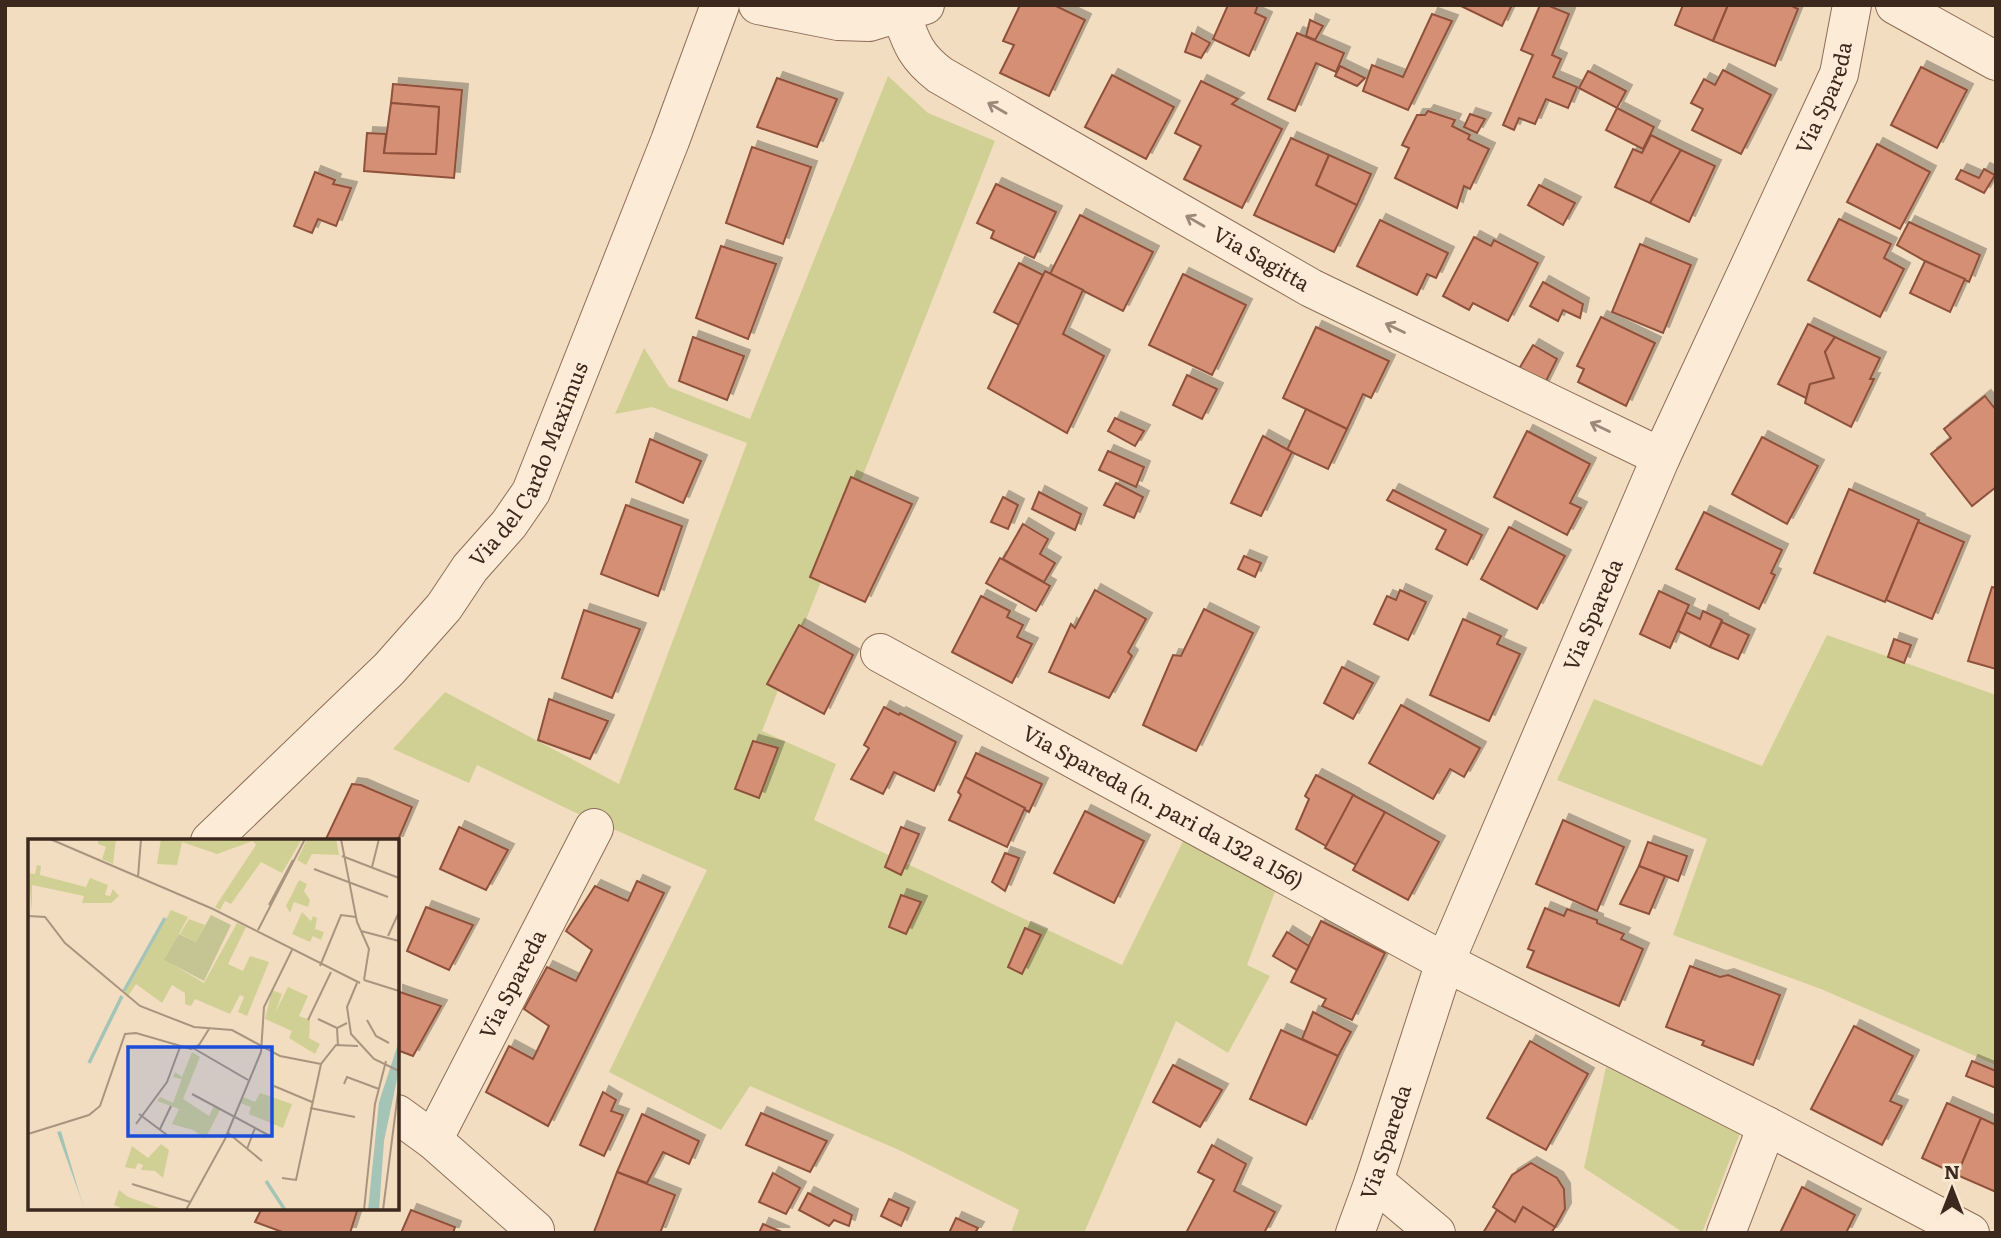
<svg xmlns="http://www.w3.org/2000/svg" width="2001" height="1238" font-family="Literata,serif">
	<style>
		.green { fill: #d1d094 }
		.building { fill: #d48f74; stroke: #8f513a; stroke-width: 2; filter: url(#shadow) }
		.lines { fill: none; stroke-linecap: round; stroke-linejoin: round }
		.minor-casing { stroke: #8e6d57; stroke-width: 40 }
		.tertiary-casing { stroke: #8e6d57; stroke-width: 40 }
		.minor { stroke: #fcebd6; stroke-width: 38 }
		.tertiary { stroke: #fcebd6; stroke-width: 38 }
		.oneway { stroke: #9c8a79 }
		.labels { text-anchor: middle; stroke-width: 5; stroke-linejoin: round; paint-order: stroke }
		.street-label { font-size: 21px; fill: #3c281c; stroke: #f9e8d2 }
		.inset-river { fill: none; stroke: #a4c4b7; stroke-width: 3.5 }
		.inset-road { fill: none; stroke: #a9957f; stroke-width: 2 }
		.view { fill: #1d4ed8; fill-opacity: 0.15; stroke: #1d4ed8; stroke-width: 3.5 }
		.inset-edge { fill: none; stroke: #3c281c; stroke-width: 3.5 }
	</style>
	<defs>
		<filter id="shadow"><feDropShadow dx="6" dy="-6" stdDeviation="0" flood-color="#0004"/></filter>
	</defs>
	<rect width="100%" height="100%" fill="#f2ddc1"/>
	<!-- green -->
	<g class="green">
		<path d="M888,76L928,113L995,141L762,731L836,764L814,820L1122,965L1192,823L1278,884L1247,965L1270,976L1228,1053L1176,1021L1084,1233H1011L1019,1210L899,1150L750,1086L721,1130L609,1072L707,870L574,812L477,765L469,783L393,749L445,692L619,784L747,443L652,407L615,414L644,348L669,387L750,419Z"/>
		<path d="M1827,635L1996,695V1065L1821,989L1673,935L1707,839L1557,780L1594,699L1762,766Z"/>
		<path d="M1606,1067L1740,1133L1702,1233H1684L1584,1168Z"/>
	</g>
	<!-- building -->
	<g class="building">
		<path d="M1020,5H1054L1085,20L1049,96L1000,73L1014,45L1003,41Z"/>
		<path d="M1228,5H1258L1255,13L1266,18L1249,56L1213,39Z"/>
		<path d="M1459,5H1512L1502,26Z"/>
		<path d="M1540,5H1547L1569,14L1552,55L1561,59L1553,77L1577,87L1568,108L1546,99L1535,124L1519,118L1514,130L1503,125L1533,55L1521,50Z"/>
		<path d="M1683,5H1728L1713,41L1675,25Z"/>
		<path d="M1728,5H1790L1798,9L1775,66L1713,41Z"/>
		<path d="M1432,14L1452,21L1408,110L1363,91L1372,65L1403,77Z"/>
		<path d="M1310,20L1323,26L1315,40L1306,36Z"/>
		<path d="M1192,33L1210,43L1201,58L1185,52Z"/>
		<path d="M1297,33L1344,53L1336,72L1316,63L1295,111L1268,99Z"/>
		<path d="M1340,66L1365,78L1357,86L1335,76Z"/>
		<path d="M1921,67L1967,90L1937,148L1891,125Z"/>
		<path d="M1723,70L1771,95L1741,154L1692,130L1703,109L1691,103L1704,79L1715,85Z"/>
		<path d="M1588,71L1626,91L1617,108L1579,88Z"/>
		<path d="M1112,75L1174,107L1146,159L1085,127Z"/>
		<path d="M777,78L837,99L817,147L757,127Z"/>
		<path d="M1201,81L1238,99L1232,104L1282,129L1242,208L1184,179L1201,146L1175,133Z"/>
		<path d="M393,84L462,90L454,178L364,171L367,133L386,134L384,153L436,154L439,107L391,103Z"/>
		<path d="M391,103L439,107L436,154L384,153Z"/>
		<path d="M1617,108L1654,127L1643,149L1606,130Z"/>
		<path d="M1428,111L1455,120L1452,126L1470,135L1468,139L1489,149L1470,189L1464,186L1457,208L1395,178L1409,148L1402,145L1417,115H1425Z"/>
		<path d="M1470,114L1485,119L1477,133L1464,127Z"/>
		<path d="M1651,135L1681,150L1650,203L1615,187L1633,149L1642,153Z"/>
		<path d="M1291,138L1329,155L1316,185L1357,205L1334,252L1254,215Z"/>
		<path d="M1877,144L1930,172L1900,229L1847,202Z"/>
		<path d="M752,147L811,167L783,244L726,223Z"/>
		<path d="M1681,150L1715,166L1689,222L1650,203Z"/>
		<path d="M1329,155L1371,174L1357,205L1316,185Z"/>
		<path d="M1984,169L1995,175L1984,193L1956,179L1961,170L1979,178Z"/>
		<path d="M315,172L335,180L333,184L351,188L336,226L318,219L312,233L294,226Z"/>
		<path d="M996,184L1056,212L1034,258L991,238L994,231L977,223Z"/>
		<path d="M1539,185L1575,203L1563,225L1528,205Z"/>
		<path d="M1080,215L1153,252L1123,311L1050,274Z"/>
		<path d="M1839,219L1891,244L1884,258L1904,269L1880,317L1808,280Z"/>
		<path d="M1380,220L1448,253L1436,278L1427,274L1417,295L1357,266Z"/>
		<path d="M1909,222L1980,255L1969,282L1925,261L1897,245Z"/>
		<path d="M1474,237L1491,246L1494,240L1538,263L1508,321L1473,303L1469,310L1443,296Z"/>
		<path d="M1640,244L1691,265L1663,333L1612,312Z"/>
		<path d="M721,246L776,264L748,339L696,318Z"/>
		<path d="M1925,261L1965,279L1950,312L1910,293Z"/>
		<path d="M1019,263L1043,275L1019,325L994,312Z"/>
		<path d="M1045,271L1083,290L1063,334L1104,356L1067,433L988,388Z"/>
		<path d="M1183,274L1246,305L1212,375L1149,345Z"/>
		<path d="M1543,282L1583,304L1580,318L1563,310L1558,321L1530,306Z"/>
		<path d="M1601,317L1655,343L1626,406L1578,382L1584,369L1577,366Z"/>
		<path d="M1808,324L1835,337L1825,352L1834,378L1810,384L1806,398L1778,384Z"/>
		<path d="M1316,327L1389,361L1371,398L1363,394L1347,429L1283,398Z"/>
		<path d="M693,337L744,356L727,400L679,381Z"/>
		<path d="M1835,337L1880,358L1870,379H1874L1851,427L1805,403L1810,384L1834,378L1825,352Z"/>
		<path d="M1533,345L1557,359L1543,387L1516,374Z"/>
		<path d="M1187,375L1217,389L1202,419L1173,405Z"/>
		<path d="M1985,396L1996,410V487L1972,506L1931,454L1951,438L1944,429Z"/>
		<path d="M1306,409L1347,429L1328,469L1287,450Z"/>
		<path d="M1115,418L1144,431L1135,446L1108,431Z"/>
		<path d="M1527,431L1590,464L1570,503L1581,508L1567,535L1494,497Z"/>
		<path d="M1263,436L1292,452L1261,516L1231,503Z"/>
		<path d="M1762,437L1818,466L1787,524L1732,494Z"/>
		<path d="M650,439L701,461L683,503L636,482Z"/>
		<path d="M1108,451L1144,467L1136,487L1099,470Z"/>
		<path d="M851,477L912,504L865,602L810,577Z"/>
		<path d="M1116,483L1143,497L1134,518L1104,505Z"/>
		<path d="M1849,489L1919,520L1885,602L1814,573Z"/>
		<path d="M1393,490L1482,535L1467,565L1436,549L1446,530L1387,500Z"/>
		<path d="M1039,492L1081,514L1075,530L1032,509Z"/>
		<path d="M1003,497L1018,505L1008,529L991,522Z"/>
		<path d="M626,505L682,526L658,596L601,574Z"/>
		<path d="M1704,512L1782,550L1771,573L1775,575L1759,609L1676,569Z"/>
		<path d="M1918,522L1964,542L1932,619L1886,600Z"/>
		<path d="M1023,524L1048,539L1040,554L1055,563L1044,582L1003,559Z"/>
		<path d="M1509,527L1565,556L1537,609L1481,579Z"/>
		<path d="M1244,556L1261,563L1255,577L1238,569Z"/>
		<path d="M1000,558L1050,586L1036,611L986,583Z"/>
		<path d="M1992,587L1996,588V669L1968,661Z"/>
		<path d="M1095,590L1146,619L1128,652L1132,656L1109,698L1049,672L1071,624L1075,628Z"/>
		<path d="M1400,590L1426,602L1408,640L1374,624L1387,596L1396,600Z"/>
		<path d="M1659,591L1689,605L1670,648L1640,634Z"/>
		<path d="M981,596L1010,611L1007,617L1023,625L1017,637L1032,644L1012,683L952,652Z"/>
		<path d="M1204,609L1253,633L1196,751L1143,725L1173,655L1181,656Z"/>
		<path d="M584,610L640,629L612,698L562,678Z"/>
		<path d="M1703,611L1722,620L1710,647L1678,631L1686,612L1700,619Z"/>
		<path d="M1463,619L1501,636L1497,644L1520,654L1489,721L1430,695Z"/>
		<path d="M1722,622L1749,635L1738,659L1710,647Z"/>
		<path d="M799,625L853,655L824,714L767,684Z"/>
		<path d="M1894,639L1911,645L1904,663L1888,657Z"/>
		<path d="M1342,667L1373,683L1353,719L1324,703Z"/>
		<path d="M549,699L608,721L590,759L538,740Z"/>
		<path d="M1401,705L1480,748L1464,777L1450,769L1433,799L1369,763Z"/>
		<path d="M884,707L899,715L900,713L956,742L934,791L894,772L883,794L851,779L869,748L864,745Z"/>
		<path d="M753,741L778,748L759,798L735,789Z"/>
		<path d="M976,753L1042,784L1029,812L965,777Z"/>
		<path d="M1316,775L1354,795L1326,846L1296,829L1309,799L1305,796Z"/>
		<path d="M965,777L1025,808L1007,847L949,820L961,795L958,792Z"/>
		<path d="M352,784L361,785L412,807L397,842L325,841Z"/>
		<path d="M1353,795L1385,812L1356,865L1325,848Z"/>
		<path d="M1085,811L1144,841L1114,903L1054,873Z"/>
		<path d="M1385,812L1439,842L1408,900L1353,870Z"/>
		<path d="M1563,820L1624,847L1597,911L1536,884Z"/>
		<path d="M459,827L508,850L486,890L440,869Z"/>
		<path d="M901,827L919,834L901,875L885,867Z"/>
		<path d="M1648,842L1687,856L1678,881L1639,866Z"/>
		<path d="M1005,853L1019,858L1005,891L992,882Z"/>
		<path d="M1639,866L1665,876L1649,914L1620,904Z"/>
		<path d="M637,881L664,893L548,1126L486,1092L509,1046L533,1059L549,1026L524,1009L547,967L576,981L592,950L566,931L595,886L628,901Z"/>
		<path d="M901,895L921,902L906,934L889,927Z"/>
		<path d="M426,907L473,925L449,970L407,951Z"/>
		<path d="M1545,908L1564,916L1567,909L1597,920V923L1624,934L1621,939L1643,949L1619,1006L1527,967L1534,951L1528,949Z"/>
		<path d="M1321,921L1385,953L1352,1020L1322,1006L1326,999L1291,982Z"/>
		<path d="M1025,928L1041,935L1022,974L1008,967Z"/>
		<path d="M1287,932L1309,946L1297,970L1273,956Z"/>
		<path d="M1690,966L1720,977L1728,975L1780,995L1753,1065L1702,1045L1704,1041L1666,1027Z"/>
		<path d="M397,991L441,1006L413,1056L397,1050Z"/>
		<path d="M1313,1012L1351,1032L1338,1056L1302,1039Z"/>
		<path d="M1854,1026L1913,1056L1890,1101L1902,1106L1882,1145L1811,1109Z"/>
		<path d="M1281,1030L1338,1056L1306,1125L1250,1099Z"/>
		<path d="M1530,1041L1588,1074L1546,1150L1487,1118Z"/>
		<path d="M1972,1061L1996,1071V1088L1966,1076Z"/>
		<path d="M1173,1065L1222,1090L1200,1127L1153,1102Z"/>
		<path d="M603,1092L616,1100L611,1111L623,1115L604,1156L580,1145Z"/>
		<path d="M1947,1103L1981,1118L1957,1175L1922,1158Z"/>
		<path d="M761,1113L827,1141L810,1172L746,1145Z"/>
		<path d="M642,1114L699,1141L689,1164L663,1152L647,1183L617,1172Z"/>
		<path d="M1981,1118L1996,1125V1192L1957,1175Z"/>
		<path d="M1212,1145L1246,1164L1234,1191L1275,1212L1264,1233H1186L1214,1180L1198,1172Z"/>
		<path d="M1531,1163L1557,1178L1564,1189L1565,1209L1555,1227L1523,1207L1515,1222L1493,1207L1512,1175Z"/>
		<path d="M617,1172L675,1195L660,1233L594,1232Z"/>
		<path d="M773,1173L800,1188L786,1214L759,1202Z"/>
		<path d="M1802,1187L1855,1215L1846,1233H1780Z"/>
		<path d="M808,1193L852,1215L849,1226L834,1220L829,1226L799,1210Z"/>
		<path d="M889,1199L909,1208L901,1226L881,1216Z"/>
		<path d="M1523,1207L1555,1227L1551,1233H1483L1497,1210L1515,1222Z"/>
		<path d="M262,1208H358L350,1233H285L255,1222Z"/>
		<path d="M411,1210L455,1227L453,1233H401Z"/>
		<path d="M956,1218L978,1228L975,1233H949Z"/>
		<path d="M763,1224L784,1233H759Z"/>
	</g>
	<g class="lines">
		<!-- minor casing -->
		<g class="minor-casing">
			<g id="minor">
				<path d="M758,5L838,21L869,22L925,5"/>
				<path id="s1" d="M901,14C911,42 915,56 940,75L1311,288L1661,457"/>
				<path id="s2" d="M880,653L1445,962L1767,1126L1970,1233"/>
				<path id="s3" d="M210,841L389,669L444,607L470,568L509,524L531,492L670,141L720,5"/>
				<path d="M397,1114L433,1140L535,1230"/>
				<path id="s4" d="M433,1140L594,828"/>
				<path d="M1374,1181L1436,1233"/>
				<path id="s5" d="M1355,1233L1374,1181L1445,962L1661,457L1839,74L1852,5"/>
				<path d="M1726,1233L1767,1126"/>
			</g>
		</g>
		<!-- tertiary casing -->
		<g class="tertiary-casing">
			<path id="tertiary" d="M1895,5L1996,61"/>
		</g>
		<!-- minor -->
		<use href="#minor" class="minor"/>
		<!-- tertiary -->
		<use href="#tertiary" class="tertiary"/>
	</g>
	<!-- one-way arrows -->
	<defs><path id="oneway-shaft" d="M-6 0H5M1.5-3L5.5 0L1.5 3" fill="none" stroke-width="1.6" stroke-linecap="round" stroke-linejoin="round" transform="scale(1.75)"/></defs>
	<g class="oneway">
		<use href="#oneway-shaft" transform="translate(997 108) rotate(-150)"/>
		<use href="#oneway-shaft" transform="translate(1195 221) rotate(-150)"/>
		<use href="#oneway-shaft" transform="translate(1395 328) rotate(-154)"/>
		<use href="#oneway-shaft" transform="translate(1600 427) rotate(-154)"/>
	</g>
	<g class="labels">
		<!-- street labels -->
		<g class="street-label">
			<text dy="7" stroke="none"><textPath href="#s5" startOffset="1230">Via Spareda</textPath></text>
			<text dy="7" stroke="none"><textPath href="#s1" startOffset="444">Via Sagitta</textPath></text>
			<text dy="7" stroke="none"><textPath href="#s3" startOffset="499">Via del Cardo Maximus</textPath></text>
			<text dy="7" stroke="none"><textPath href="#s5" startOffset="663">Via Spareda</textPath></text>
			<text dy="7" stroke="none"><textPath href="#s2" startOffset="322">Via Spareda (n. pari da 132 a 156)</textPath></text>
			<text dy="7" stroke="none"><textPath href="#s4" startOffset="175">Via Spareda</textPath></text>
			<text dy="7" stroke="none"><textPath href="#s5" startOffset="96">Via Spareda</textPath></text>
		</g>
	</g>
	<!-- overview -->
	<g transform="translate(28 839)">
		<rect width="371" height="371" fill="#f2ddc1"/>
		<path d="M70,0H88L85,25L74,20L78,8L70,5ZM133,0L159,2L274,0L254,34L233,23L203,65L197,62L192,71L187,68L228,6L225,2L189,15L154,3L149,26L129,25ZM279,0H308L311,16L284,15L278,26L269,21ZM9,26L13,27L12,36L58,48L62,39L80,46L77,56L82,57L85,50L91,57L83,64H54L56,57L4,46V73L0,34L7,35ZM271,41L279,45L276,52L282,61L280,68L266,63L262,74L258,67ZM143,71L160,78L137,121L176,144L209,84L218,88L200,125L215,132L222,117L241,123L219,177L210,173L216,158L212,156L202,175L167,160L163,167L157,165V154L144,146L134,164L108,145L100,157L97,154ZM274,73L283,82L285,77L289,79L287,90L296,93L293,101L285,97L282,103L264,95ZM161,80L177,86L168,103L152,95ZM260,148L280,157L271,177L282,181L281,199L292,205L287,215L261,199L264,192L237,180L244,151L254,155L247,174ZM164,213L172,218L155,260L181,277L186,267L192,271L177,300L165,291L144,285L151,270L129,262L132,258L145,264L154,240L145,238L147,233L154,238ZM232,254L264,265L255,289L221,275L223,268L212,264L215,258L227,263ZM133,305L141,311L135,339L127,332L113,331L115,326L110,324L107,330L97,328L104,307L120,319ZM91,351L100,358L137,371H97L86,366Z" fill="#d1d094"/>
		<path d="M183,76L203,86L176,142L136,121L151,95L168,103Z" fill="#c5c594"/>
		<path d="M371,202V231L356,302L351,371H340L351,263ZM33,292L51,353L57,371L29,293Z" fill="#a4c4b7"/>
		<path class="inset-river" d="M96,152L137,79M61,224L94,157M238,342L257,371"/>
		<path class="inset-road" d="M22,0L185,70L332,144M313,0L329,83L341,110L336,141M314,17L371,39M344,28L351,0M286,30L360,58M110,38L113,0M241,66L265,21M0,77L17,78L37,104L112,167L166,188L204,191L252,217L293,225M230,91L277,0M333,92L371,102M360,97L371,73M292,127L313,76L328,78M336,141L371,152M329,144L319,168L323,195L346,220L371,232M290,180L309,189M280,181L303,133M339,181L348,197L361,204M310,207L309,189L319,184M165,209L220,241M316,245L319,238L351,250M246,247L284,263M164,255L242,297M282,269L327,278M111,275L139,296M108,285L139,243L152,208M132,290L143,267M199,293L234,322M0,295L61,276L72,267L97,195L108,194L163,210L171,206L181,190M219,310L227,289M254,339L268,341L293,225L308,206L330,207M104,345L162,363M158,371L197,300L233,213L236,168L264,111M336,371L347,265L358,222M355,371L371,246"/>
		<path class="view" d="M100,208H244V297H100Z"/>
		<rect width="371" height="371" class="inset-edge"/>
	</g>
	<!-- border -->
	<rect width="2001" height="1238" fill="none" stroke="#3c281c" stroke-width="14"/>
	<!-- north arrow -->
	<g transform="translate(1952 1189)" stroke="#f9e8d2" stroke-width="5" paint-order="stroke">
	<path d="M0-5L12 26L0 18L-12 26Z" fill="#3c281c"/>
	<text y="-10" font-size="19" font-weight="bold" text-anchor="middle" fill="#3c281c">N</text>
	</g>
</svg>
